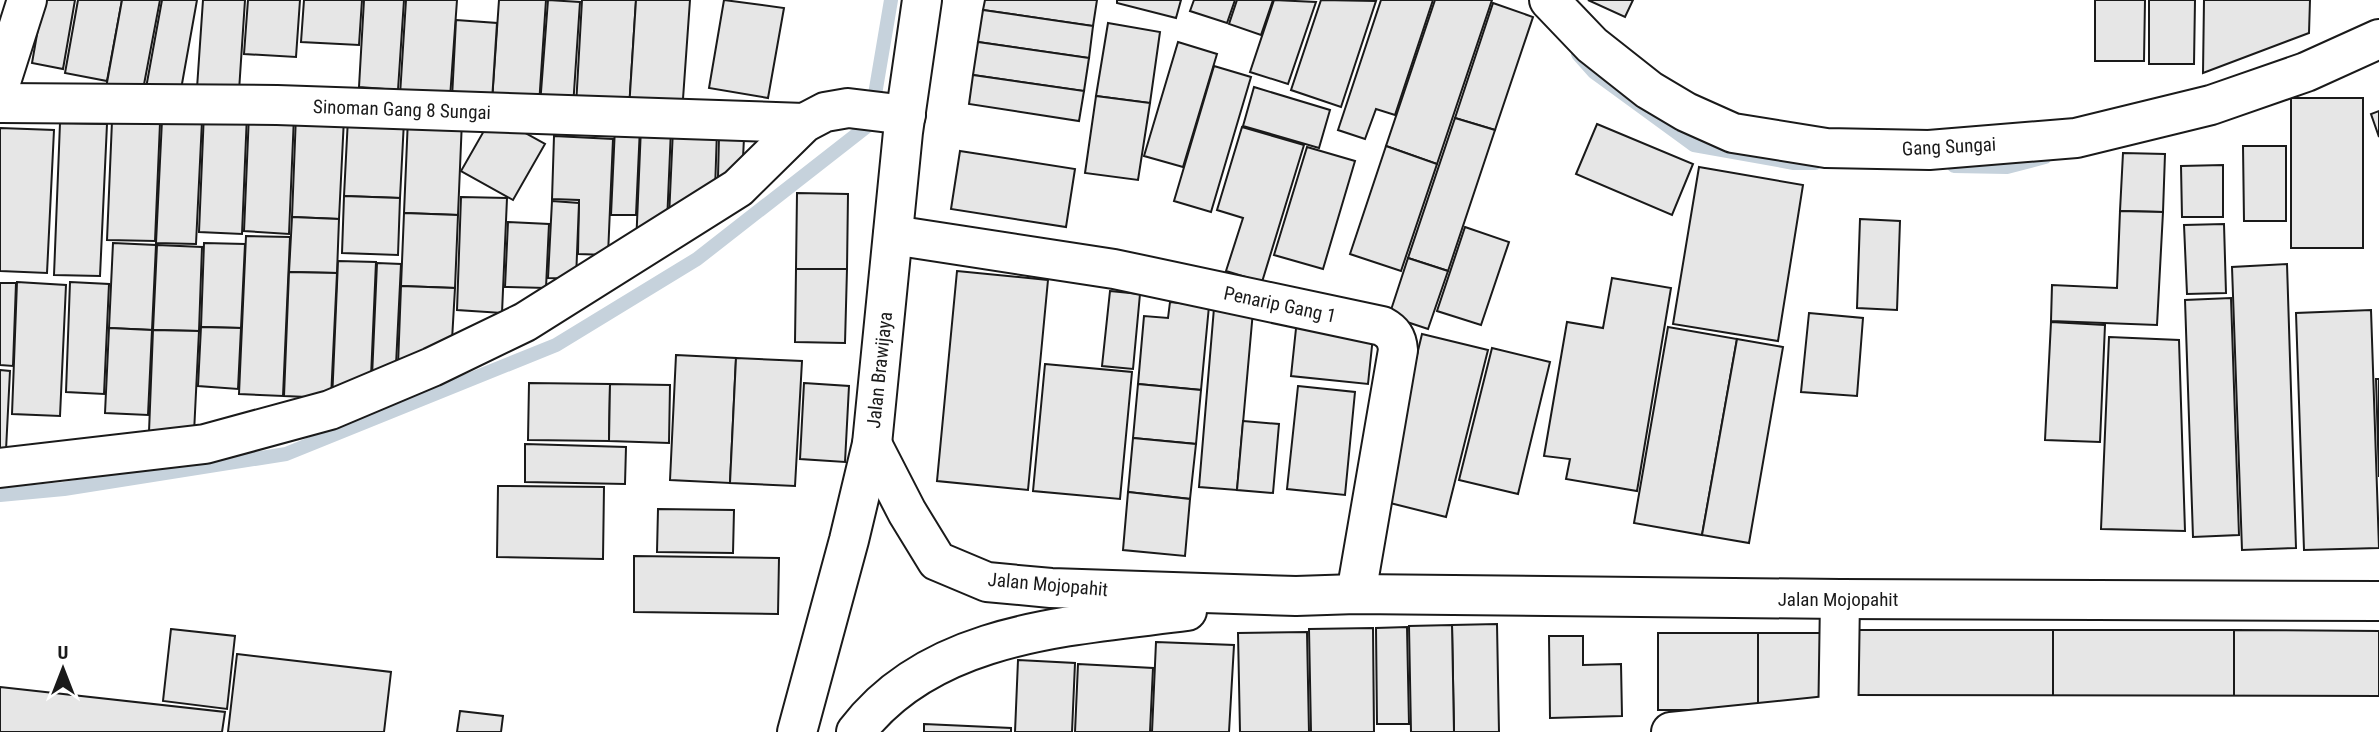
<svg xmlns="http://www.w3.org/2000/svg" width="2379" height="732" font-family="'Roboto Condensed',sans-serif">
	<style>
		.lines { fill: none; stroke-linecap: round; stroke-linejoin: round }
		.stream { stroke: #c6d2dc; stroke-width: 14 }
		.building { fill: #e6e6e6; stroke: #1a1a1a; stroke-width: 2 }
		.street-casing { stroke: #1a1a1a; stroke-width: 42 }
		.secondary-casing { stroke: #1a1a1a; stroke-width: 42 }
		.street { stroke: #fff; stroke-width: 38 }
		.secondary { stroke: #fff; stroke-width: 38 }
		.labels { text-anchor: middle; stroke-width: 5; stroke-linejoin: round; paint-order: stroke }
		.street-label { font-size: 19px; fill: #1a1a1a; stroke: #fff }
	</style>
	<rect width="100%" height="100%" fill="#fff"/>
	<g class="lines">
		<!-- stream -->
		<g class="stream">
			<path d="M1578,54L1594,72L1694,145L1794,163H1815"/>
			<path d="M1954,166L2007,167L2045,157"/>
			<path d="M0,495L64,489L286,454L556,345L697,259L870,124L891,0"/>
		</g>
	</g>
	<!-- building -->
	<g class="building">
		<path d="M43,0H75L63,69L32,63Z"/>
		<path d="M78,0H122L107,81L65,73Z"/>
		<path d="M122,0H160L142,95L106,88Z"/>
		<path d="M162,0H197L180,95L146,88Z"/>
		<path d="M203,0H245L239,91L197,88Z"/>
		<path d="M248,0H300L296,57L244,54Z"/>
		<path d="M304,0H362L359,45L301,42Z"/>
		<path d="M364,0H404L398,90L359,87Z"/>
		<path d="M406,0H457L450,98L400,95Z"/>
		<path d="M499,0H546L539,105L492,101Z"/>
		<path d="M548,0L580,2L573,107L540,105Z"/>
		<path d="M582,0H636L629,109L576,106Z"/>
		<path d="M636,0H690L682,113L629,109Z"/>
		<path d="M724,0L784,8L768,98L709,88Z"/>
		<path d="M985,0H1097L1093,26L983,10Z"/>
		<path d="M1117,0H1181L1176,18L1117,3Z"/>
		<path d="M1194,0H1235L1227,23L1190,11Z"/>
		<path d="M1237,0H1273L1261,35L1229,24Z"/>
		<path d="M1274,0L1316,2L1288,84L1250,72Z"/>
		<path d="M1321,0L1376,1L1341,107L1291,90Z"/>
		<path d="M1381,0H1433L1395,115L1376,109L1365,139L1338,130Z"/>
		<path d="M1435,0H1492L1437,164L1386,146Z"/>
		<path d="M1588,0H1633L1625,17Z"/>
		<path d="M2095,0H2145L2144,61H2095Z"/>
		<path d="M2149,0H2195L2194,64H2149Z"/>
		<path d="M2204,0H2310L2309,33L2203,73Z"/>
		<path d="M1493,3L1533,17L1495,130L1455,118Z"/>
		<path d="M983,10L1093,26L1089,58L978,42Z"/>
		<path d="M456,20L497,23L492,101L452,98Z"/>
		<path d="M1108,23L1160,32L1150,103L1096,96Z"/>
		<path d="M978,42L1089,58L1084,91L973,75Z"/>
		<path d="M1178,42L1217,54L1183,167L1144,156Z"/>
		<path d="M1214,66L1251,77L1211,212L1174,201Z"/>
		<path d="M973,75L1084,91L1079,121L969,104Z"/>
		<path d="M1254,87L1330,110L1319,148L1243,126Z"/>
		<path d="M1096,96L1150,103L1138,180L1085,173Z"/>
		<rect x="2291" y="98" width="72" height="150"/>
		<path d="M2379,111V137L2371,114Z"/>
		<path d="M204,112L247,114L242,234L199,232Z"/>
		<path d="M249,114L294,116L289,234L244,231Z"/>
		<path d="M296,115L344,118L339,219L292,217Z"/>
		<path d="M493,115L545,144L513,200L461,171Z"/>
		<path d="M348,118L404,121L400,198L344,196Z"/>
		<path d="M408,118L462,120L458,215L404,213Z"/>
		<path d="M1455,118L1495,130L1448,271L1408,258Z"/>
		<path d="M162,120L202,121L196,244L156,243Z"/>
		<path d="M112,121L160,123L155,241L107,240Z"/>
		<path d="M60,123L107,124L100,276L54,275Z"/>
		<path d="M1597,124L1693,164L1672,215L1576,174Z"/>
		<path d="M615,127H640L636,215H611Z"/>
		<path d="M641,127L671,129L667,223L636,246Z"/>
		<path d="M1242,127L1304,145L1262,282L1226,271L1243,218L1217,210Z"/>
		<path d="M0,128L54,130L47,273L0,271Z"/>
		<path d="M673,129L717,130L715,191L669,217Z"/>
		<path d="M554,136L613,139L608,255L578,254L579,200L552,199Z"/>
		<path d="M719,137L744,138L742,178L718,177Z"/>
		<path d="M1386,146L1437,164L1401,271L1350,254Z"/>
		<path d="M2243,146H2286V221H2244Z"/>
		<path d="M1307,147L1355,161L1323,269L1274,255Z"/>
		<path d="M960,151L1075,169L1066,227L951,209Z"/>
		<path d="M2123,153L2165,154L2163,212L2120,211Z"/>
		<path d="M2223,165V217H2182L2181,166Z"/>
		<path d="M1699,167L1803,185L1778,341L1673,324Z"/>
		<path d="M797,193L848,194L847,269H796Z"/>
		<path d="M344,196L400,198L398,255L342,253Z"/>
		<path d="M461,197L507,198L502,313L457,310Z"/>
		<path d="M552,201L579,203L576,279L548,278Z"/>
		<path d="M2120,211L2163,212L2157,325L2051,321L2052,285L2117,288Z"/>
		<path d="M404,213L458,215L455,288L401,286Z"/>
		<path d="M292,217L339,219L337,273L289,272Z"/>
		<path d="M1860,219L1900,221L1897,310L1857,308Z"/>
		<path d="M508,222L549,224L546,288L505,287Z"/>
		<path d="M2224,224L2226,293L2187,294L2184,225Z"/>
		<path d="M1465,227L1509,242L1481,325L1437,311Z"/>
		<path d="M246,236L290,237L283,396L239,394Z"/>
		<path d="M113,243L156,245L152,330L109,328Z"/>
		<path d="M204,243L245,244L241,328L201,327Z"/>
		<path d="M157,245L202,247L199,331L153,330Z"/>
		<path d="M1408,258L1448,271L1428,329L1389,316Z"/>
		<path d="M338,261L376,262L371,377L332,401Z"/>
		<path d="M377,263L401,264L396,365L372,377Z"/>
		<path d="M2287,264L2296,548L2242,550L2232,267Z"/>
		<path d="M796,269H847L845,343L795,342Z"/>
		<path d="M957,271L1048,280L1028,490L937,481Z"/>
		<path d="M289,272L337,273L331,398L284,396Z"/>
		<path d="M1612,278L1671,288L1637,491L1566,479L1570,459L1544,456L1567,322L1603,328Z"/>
		<path d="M17,282L66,285L60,416L12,414Z"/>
		<path d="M70,282L109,284L104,394L66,392Z"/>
		<path d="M0,283H16L13,366L0,365Z"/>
		<path d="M401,286L455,288L452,340L398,365Z"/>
		<path d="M1110,291L1140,294L1133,369L1102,366Z"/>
		<path d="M2231,298L2239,535L2193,537L2185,300Z"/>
		<path d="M1170,302L1209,306L1201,390L1138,384L1144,316L1168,318Z"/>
		<path d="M1214,308L1253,311L1237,490L1199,487Z"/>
		<path d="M2371,310L2379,548L2304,550L2296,313Z"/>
		<path d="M1809,313L1863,318L1857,396L1801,392Z"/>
		<path d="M1297,319L1374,327L1368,384L1291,376Z"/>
		<path d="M2051,322L2105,325L2100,442L2045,440Z"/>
		<path d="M201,327L241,328L238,389L198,386Z"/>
		<path d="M1668,327L1737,339L1702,535L1634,523Z"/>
		<path d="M109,328L152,330L148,415L105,413Z"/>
		<path d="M153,330L199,331L194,433L149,432Z"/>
		<path d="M1422,334L1488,350L1446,517L1382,501Z"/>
		<path d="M2109,337L2179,340L2185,531L2101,529Z"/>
		<path d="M1737,339L1783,347L1749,543L1702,535Z"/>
		<path d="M1492,348L1550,362L1518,494L1459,480Z"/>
		<path d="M676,355L736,358L730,483L670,480Z"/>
		<path d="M736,358L802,361L795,486L730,483Z"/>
		<path d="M1045,364L1132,372L1120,499L1033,491Z"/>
		<path d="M0,370L10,371L6,450L0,449Z"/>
		<path d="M2376,379H2379V477Z"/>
		<path d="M529,383L610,384L609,441L528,440Z"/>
		<path d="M804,383L849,386L845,462L800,459Z"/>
		<path d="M610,384L670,385L669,443L609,441Z"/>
		<path d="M1138,384L1201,390L1196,444L1133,438Z"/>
		<path d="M1298,386L1355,392L1345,495L1287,489Z"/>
		<path d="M1243,421L1279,424L1273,493L1237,490Z"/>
		<path d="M1133,438L1196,444L1190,499L1128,492Z"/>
		<path d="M525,444L626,447L625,484L525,482Z"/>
		<path d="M498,486L604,487L603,559L497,557Z"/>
		<path d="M1128,492L1190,499L1185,556L1123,550Z"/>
		<path d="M658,509L734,510L733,553L657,552Z"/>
		<path d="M634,556L779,558L778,614L634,612Z"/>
		<path d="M1497,624L1499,732H1454L1452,625Z"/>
		<path d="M1452,625L1454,732H1411L1409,626Z"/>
		<path d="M1407,627L1409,724H1377L1376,628Z"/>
		<path d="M1373,628L1374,732H1311L1309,629Z"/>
		<path d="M171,629L235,636L227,709L163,701Z"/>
		<rect x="1853" y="630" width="200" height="77"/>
		<path d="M2053,630H2234V708L2053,707Z"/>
		<path d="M2234,630L2379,631V708H2234Z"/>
		<path d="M1307,632L1309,732H1240L1238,633Z"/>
		<rect x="1658" y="633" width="100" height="77"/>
		<rect x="1758" y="633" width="68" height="77"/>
		<path d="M1549,636H1583V665L1621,664L1622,716L1550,718Z"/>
		<path d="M1156,642L1234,645L1229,732H1152Z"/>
		<path d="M237,654L391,672L384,732H228Z"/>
		<path d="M1018,660L1075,663L1072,732H1015Z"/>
		<path d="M1078,664L1153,668L1150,732H1075Z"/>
		<path d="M0,687L225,712L222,732H0Z"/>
		<path d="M460,711L503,716L501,732H457Z"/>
		<path d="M924,724L1011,728V732H924Z"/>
	</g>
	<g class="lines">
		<!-- street casing -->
		<g class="street-casing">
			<g id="street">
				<path d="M1549,0L1592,45L1649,90L1686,112L1733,133L1826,148L1929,150L2076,138L2211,105L2306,72L2379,39"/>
				<path d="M0,85L27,0"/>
				<path d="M0,103L277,105L804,123"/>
				<path d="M893,235L1114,269L1382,326C1393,332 1397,338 1398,350L1356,594"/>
				<path d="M0,468L205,444L330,410L432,367L525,322L738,188L804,123L825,112L848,108L906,115"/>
				<path d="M1671,732L1838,715L2379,716"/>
				<path d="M1838,732L1840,599"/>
			</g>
		</g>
		<!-- secondary casing -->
		<g class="secondary-casing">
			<g id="secondary">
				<path d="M872,444L907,512L937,561L987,582L1051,588L1296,596L1356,594L1840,599L2379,601"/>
				<path d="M797,732L849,540L872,444L903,132L922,0"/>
				<path d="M856,732C932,631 1072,626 1187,611"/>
			</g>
		</g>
		<!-- street -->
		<use href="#street" class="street"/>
		<!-- secondary -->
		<use href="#secondary" class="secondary"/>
	</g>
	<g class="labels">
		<!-- street labels -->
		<g class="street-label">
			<text transform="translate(402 109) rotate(2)" y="7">Sinoman Gang 8 Sungai</text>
			<text transform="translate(1949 146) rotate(-3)" y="7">Gang Sungai</text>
			<text transform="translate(1280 304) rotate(12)" y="7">Penarip Gang 1</text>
			<text transform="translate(879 370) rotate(-84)" y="7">Jalan Brawijaya</text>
			<text transform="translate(1048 584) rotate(5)" y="7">Jalan Mojopahit</text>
			<text x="1838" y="606">Jalan Mojopahit</text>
		</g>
	</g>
	<!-- north arrow -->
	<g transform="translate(63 669)" stroke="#ffffff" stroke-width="5" paint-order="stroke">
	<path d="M0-5L12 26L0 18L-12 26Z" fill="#1a1a1a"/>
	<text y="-10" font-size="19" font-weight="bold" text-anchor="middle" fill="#1a1a1a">U</text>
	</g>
</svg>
